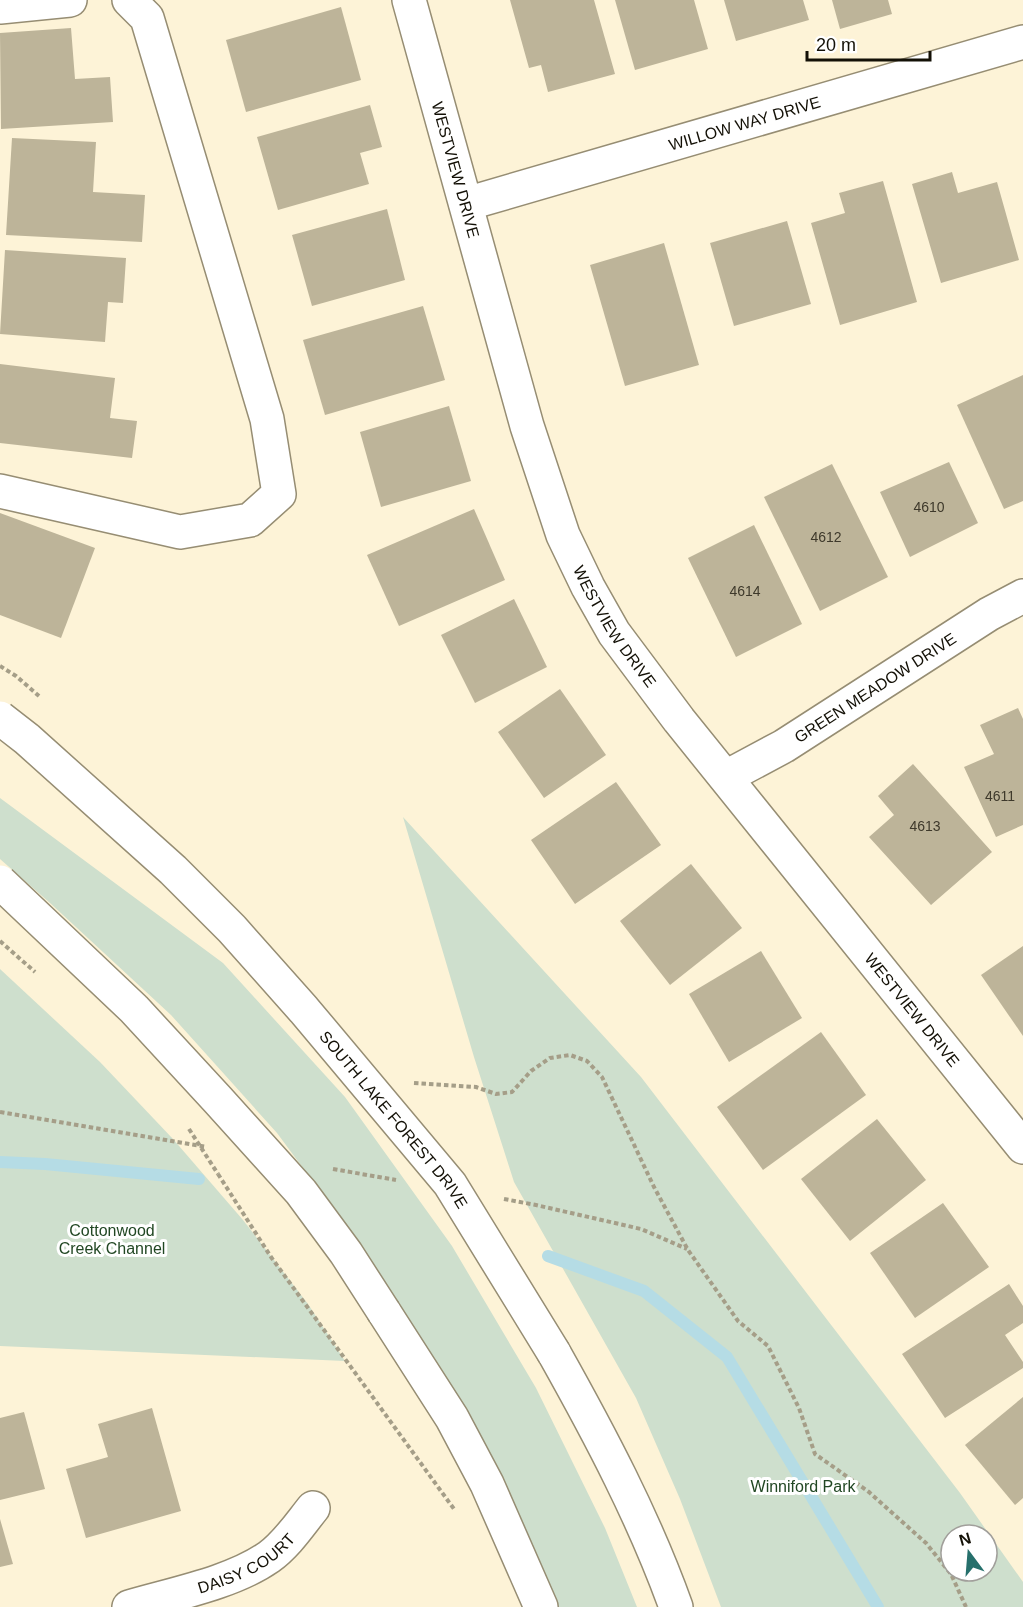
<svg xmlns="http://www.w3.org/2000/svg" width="1023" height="1607" font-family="Helvetica,sans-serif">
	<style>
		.green { fill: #cedfcd; fill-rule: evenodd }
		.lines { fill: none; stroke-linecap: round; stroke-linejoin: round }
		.stream { stroke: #b5dce5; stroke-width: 12 }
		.building { fill: #bdb499 }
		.minor-casing { stroke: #968d73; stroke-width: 36 }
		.major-casing { stroke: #968d73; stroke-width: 36 }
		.path { stroke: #a59e88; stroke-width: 4; stroke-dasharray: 4.5 3; stroke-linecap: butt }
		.minor { stroke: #fff; stroke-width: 33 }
		.major { stroke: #fff; stroke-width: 33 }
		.major-bridge-casing { stroke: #968d73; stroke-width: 36; stroke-linecap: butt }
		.path-bridge { stroke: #a59e88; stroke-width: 4; stroke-dasharray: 4.5 3; stroke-linecap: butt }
		.major-bridge { stroke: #fff; stroke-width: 33 }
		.labels { text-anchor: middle; stroke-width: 6; stroke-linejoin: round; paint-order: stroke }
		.number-label { font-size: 14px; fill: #3e392b }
		.street-label { font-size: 16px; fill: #131006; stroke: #fff }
		.park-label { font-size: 16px; fill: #214723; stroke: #fff }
	</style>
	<rect width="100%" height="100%" fill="#fdf3d7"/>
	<!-- green -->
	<g class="green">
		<path d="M0,798L223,963L345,1097L452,1246L536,1388L605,1528L637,1607H554L357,1241L277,1133L171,1015L50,903L0,859Z"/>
		<path d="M403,817L641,1077L960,1493L1023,1582V1607H721L680,1499L636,1398L514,1182L474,1057ZM951,1535H987V1571H951Z"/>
		<path d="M0,969L100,1062L173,1139L243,1220L308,1304L345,1361L0,1346Z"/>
	</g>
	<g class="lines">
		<!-- stream -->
		<g class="stream">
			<path d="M0,1162L45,1164L199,1179"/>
			<path d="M548,1256L644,1291L727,1357L878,1607"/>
		</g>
	</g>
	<!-- building -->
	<g class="building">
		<path d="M510,0H594L615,74L548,92L541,65L529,68Z"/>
		<path d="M615,0H694L708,49L635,70Z"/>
		<path d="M724,0H803L809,20L736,41Z"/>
		<path d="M832,0H888L892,14L840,29Z"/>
		<path d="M341,7L361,80L246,112L226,40Z"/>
		<path d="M71,28L75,79L110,77L113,122L1,129L0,33Z"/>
		<path d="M370,105L382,147L360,153L369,184L278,210L257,137Z"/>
		<path d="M12,138L96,142L93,192L145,195L142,242L6,235Z"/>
		<path d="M952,172L958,193L997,182L1019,260L941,283L912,184Z"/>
		<path d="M883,181L917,302L840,325L811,223L845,213L839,193Z"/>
		<path d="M387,209L405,280L312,306L292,235Z"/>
		<path d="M787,221L811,304L734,326L710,243Z"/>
		<path d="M664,243L699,365L625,386L590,265Z"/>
		<path d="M5,250L126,258L123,303L108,302L105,342L0,334Z"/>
		<path d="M423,306L445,380L325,415L303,340Z"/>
		<path d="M0,364L115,378L110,418L137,421L132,458L0,443Z"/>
		<path d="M1023,375V501L1004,509L957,405Z"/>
		<path d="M449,406L471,481L381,507L360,432Z"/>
		<path d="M949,462L978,523L910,557L880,492Z"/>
		<path d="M832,464L888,577L820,611L764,497Z"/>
		<path d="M474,509L505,580L399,626L367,555Z"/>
		<path d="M0,513L95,548L61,638L0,615Z"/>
		<path d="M754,525L802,624L736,657L688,558Z"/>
		<path d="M514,599L547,667L475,703L441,635Z"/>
		<path d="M560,689L606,755L544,798L498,732Z"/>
		<path d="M1018,708L1023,719V825L996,837L964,767L994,754L980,725Z"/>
		<path d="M913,764L992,852L931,905L869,837L894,815L878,796Z"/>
		<path d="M616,782L661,845L575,904L531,840Z"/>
		<path d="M691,864L742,928L670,985L620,921Z"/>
		<path d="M1023,946V1036L981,975Z"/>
		<path d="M761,951L802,1018L729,1062L689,994Z"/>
		<path d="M821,1032L866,1095L763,1170L717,1107Z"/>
		<path d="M877,1119L926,1180L850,1241L801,1179Z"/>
		<path d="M943,1203L989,1267L915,1318L870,1253Z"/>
		<path d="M1009,1284L1023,1306V1323L1005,1335L1023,1362V1368L945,1418L902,1354Z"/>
		<path d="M1023,1397V1498L1015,1505L965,1445Z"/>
		<path d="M152,1408L181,1511L86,1538L66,1469L108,1457L98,1424Z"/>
		<path d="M24,1412L45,1489L0,1500V1418Z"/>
		<path d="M0,1519L13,1564L0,1567Z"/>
	</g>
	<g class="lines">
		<!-- minor casing -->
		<g class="minor-casing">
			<g id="minor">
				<path id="s1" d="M409,0L527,426L563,535L588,587L614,633L679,720L1023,1147"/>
				<path d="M0,7L70,0"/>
				<path id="s2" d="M466,204L1023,42"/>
				<path d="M0,491L180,532L250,520L279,494L267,419L147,18L129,0"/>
				<path id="s3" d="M726,777L784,746L989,614L1023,596"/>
				<path id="s4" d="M129,1607C173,1594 232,1583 269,1557C287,1544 300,1524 313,1508"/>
			</g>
		</g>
		<!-- major casing -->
		<g class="major-casing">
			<g id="major">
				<path d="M384,1312L452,1418L487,1484L541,1607"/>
				<path d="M554,1353C600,1435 644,1518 676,1607"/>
			</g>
		</g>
		<!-- path -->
		<g class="path">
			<path d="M0,666L16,676L39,696"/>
			<path d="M0,941L35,972"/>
			<path d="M414,1083L476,1087L496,1094L512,1092L531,1071L550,1058L570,1055L587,1061L602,1077L654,1187L688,1250L738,1321L768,1346L799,1408L815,1454L869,1492L926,1543L951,1574L966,1607"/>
			<path d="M0,1112L207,1147"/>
			<path d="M333,1169L396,1180"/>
			<path d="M218,1174L271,1257L454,1509"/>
			<path d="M504,1199L536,1205L641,1229L687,1249"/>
		</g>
		<!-- minor -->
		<use href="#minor" class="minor"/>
		<!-- major -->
		<use href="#major" class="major"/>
		<!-- major-bridge casing -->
		<g class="major-bridge-casing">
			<g id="major-bridge">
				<path id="s5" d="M0,718L27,739L173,870L232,929L304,1010L450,1184L554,1353"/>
				<path d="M0,882L134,1009L218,1100L301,1192L346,1253L384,1312"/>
			</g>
		</g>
		<!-- path-bridge -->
		<path class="path-bridge" d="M189,1129L218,1174"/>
		<!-- major-bridge -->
		<use href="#major-bridge" class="major-bridge"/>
	</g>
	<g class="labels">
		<!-- number labels -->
		<g class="number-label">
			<text x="929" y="512">4610</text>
			<text x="826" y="542">4612</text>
			<text x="745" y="596">4614</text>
			<text x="1000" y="801">4611</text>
			<text x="925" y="831">4613</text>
		</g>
		<!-- street labels -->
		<g class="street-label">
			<text dy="6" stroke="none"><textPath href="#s2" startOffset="290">WILLOW WAY DRIVE</textPath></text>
			<text dy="6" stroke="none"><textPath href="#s1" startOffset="176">WESTVIEW DRIVE</textPath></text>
			<text dy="6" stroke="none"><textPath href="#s1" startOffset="662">WESTVIEW DRIVE</textPath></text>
			<text dy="6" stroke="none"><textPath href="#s3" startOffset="174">GREEN MEADOW DRIVE</textPath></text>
			<text dy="6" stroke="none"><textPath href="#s1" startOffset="1148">WESTVIEW DRIVE</textPath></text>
			<text dy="6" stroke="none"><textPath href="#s5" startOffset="564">SOUTH LAKE FOREST DRIVE</textPath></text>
			<text dy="6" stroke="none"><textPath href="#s4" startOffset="126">DAISY COURT</textPath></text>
		</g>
		<!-- park labels -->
		<g class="park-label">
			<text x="112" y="1236">Cottonwood<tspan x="112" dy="18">Creek Channel</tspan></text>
			<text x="803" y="1492">Winniford Park</text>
		</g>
	</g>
	<!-- north arrow -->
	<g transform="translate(969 1553) rotate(344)"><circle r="28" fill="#ffffff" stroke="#a19f9b" stroke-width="1.5"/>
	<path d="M0-4.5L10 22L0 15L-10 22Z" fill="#26706c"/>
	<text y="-9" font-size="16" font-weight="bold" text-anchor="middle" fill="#131006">N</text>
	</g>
	<!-- scale -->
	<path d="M807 51v9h123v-9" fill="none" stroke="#131006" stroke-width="3"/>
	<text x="816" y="51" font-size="18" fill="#131006" stroke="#ffffff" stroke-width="4.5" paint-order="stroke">20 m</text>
</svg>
